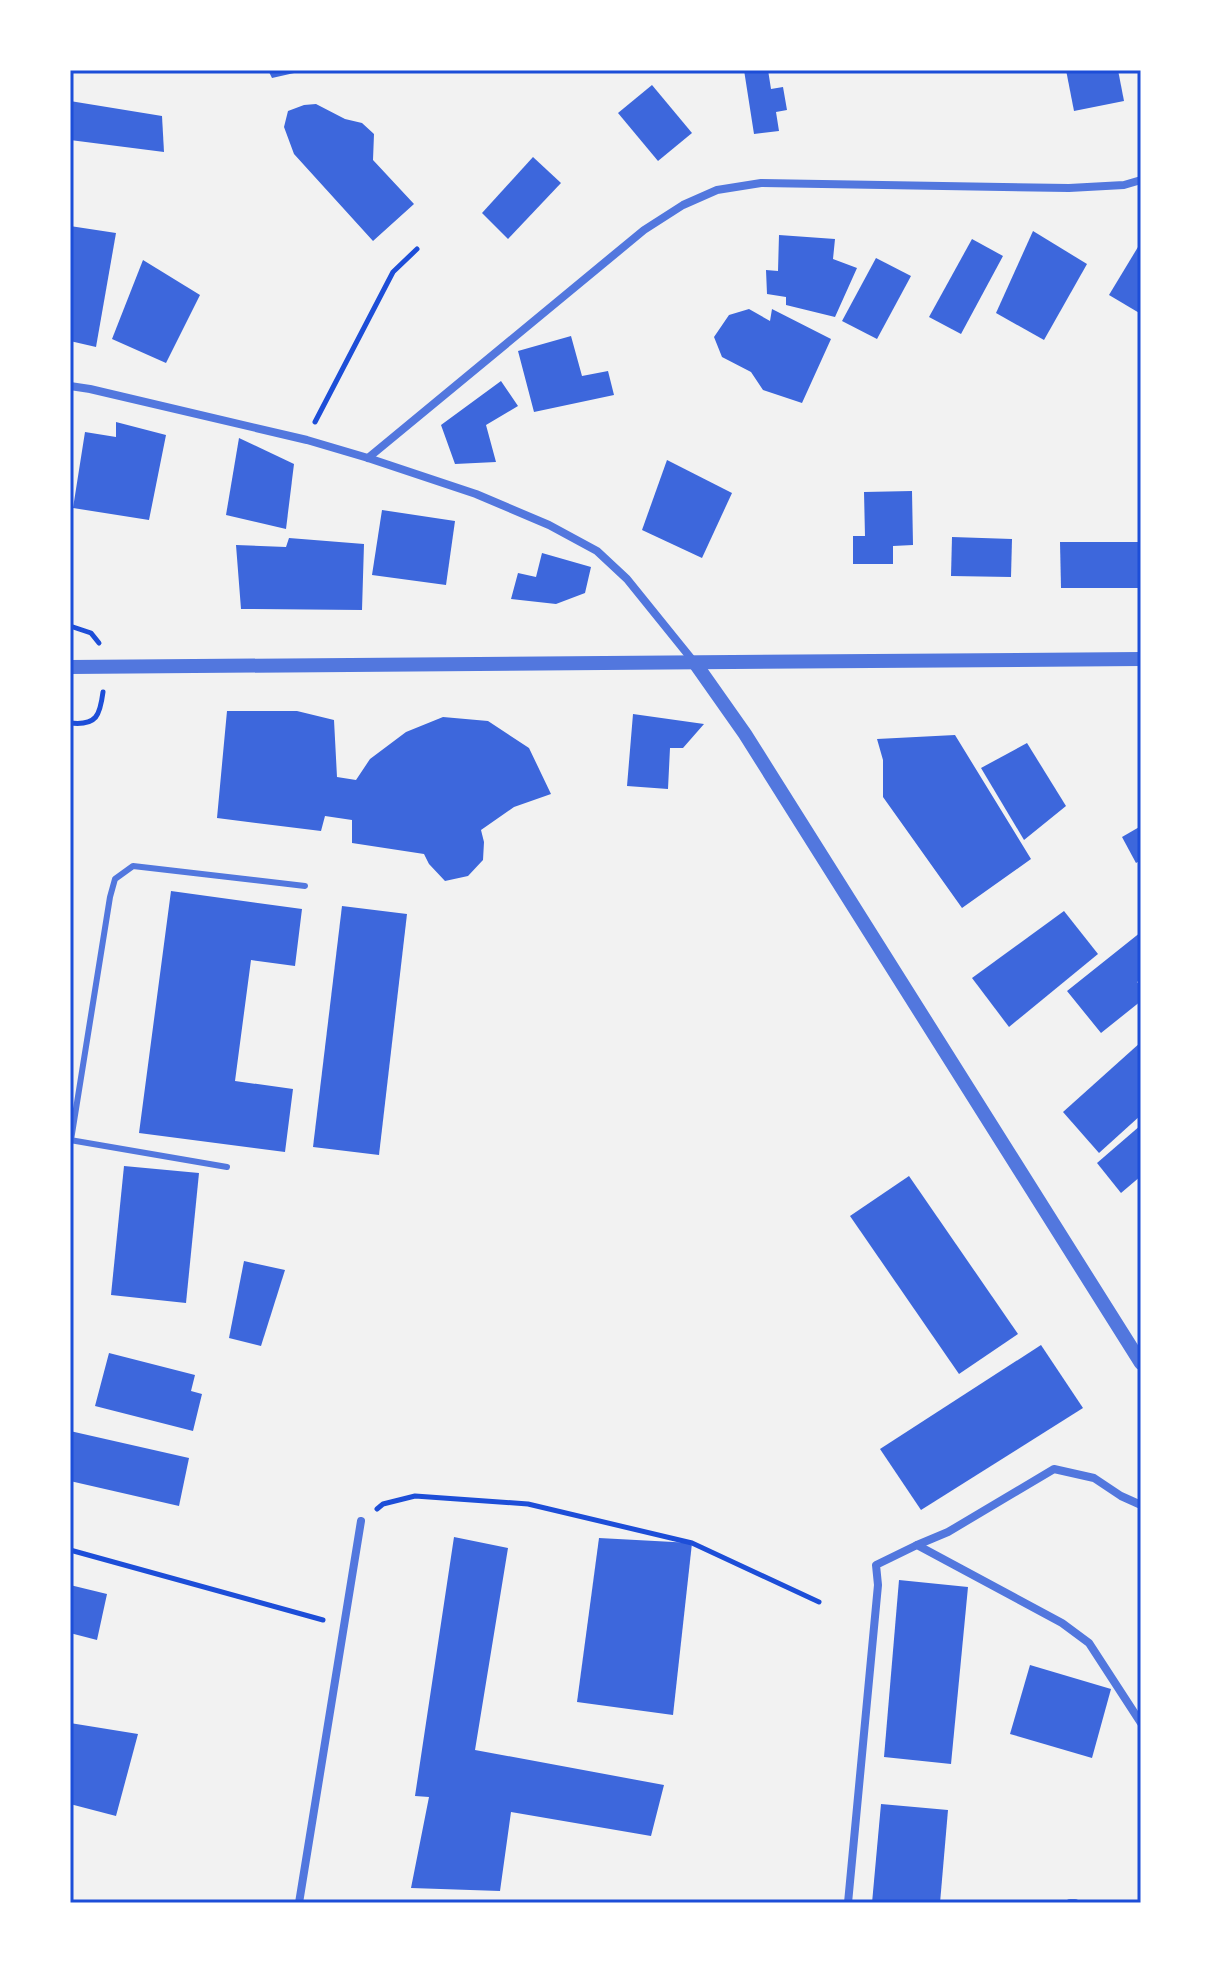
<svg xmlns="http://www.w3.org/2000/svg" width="1211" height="1973" font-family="'Archivo Narrow',sans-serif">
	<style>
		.building { fill: #3d67dc }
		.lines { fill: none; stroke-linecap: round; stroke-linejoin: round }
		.path { stroke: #1d4ed8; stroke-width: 5 }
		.service { stroke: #5277de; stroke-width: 6 }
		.minor { stroke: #5277de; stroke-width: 8 }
		.tertiary { stroke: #5277de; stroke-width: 14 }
		.neatline { fill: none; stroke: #1d4ed8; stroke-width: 3 }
	</style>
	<rect width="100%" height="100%" fill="#f2f2f2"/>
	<!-- building -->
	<g class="building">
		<path d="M268,70H303V71L272,78Z"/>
		<path d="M744,70H768L771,89L783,87L787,110L776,112L779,131L754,134Z"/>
		<path d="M1066,70H1118L1124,101L1074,111Z"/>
		<path d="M652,85L692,133L658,161L618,113Z"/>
		<path d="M70,101L162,116L164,152L70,140Z"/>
		<path d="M316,104L345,119L362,123L374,134L373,160L414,204L373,241L294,154L284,127L288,111L304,105Z"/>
		<path d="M533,157L561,183L508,239L482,213Z"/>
		<path d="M70,226L116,233L96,347L70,341Z"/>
		<path d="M1033,231L1087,264L1044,340L996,313Z"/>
		<path d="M779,235L835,239L833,259L857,268L835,317L786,305V297L767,294L766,270L778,271Z"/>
		<path d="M972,239L1003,256L961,334L929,317Z"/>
		<path d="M1141,242V314L1109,295Z"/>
		<path d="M876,258L911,276L877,339L842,321Z"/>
		<path d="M143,260L200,295L166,363L112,339Z"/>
		<path d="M749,309L770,321L772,309L831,339L802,403L763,390L751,372L722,357L714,337L729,315Z"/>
		<path d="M571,336L582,376L608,371L614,395L534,412L518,351Z"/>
		<path d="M501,381L518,406L486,425L496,462L455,464L441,425Z"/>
		<path d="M116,422L166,435L149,520L73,508L85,432L116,437Z"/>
		<path d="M239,438L294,464L286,529L226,515Z"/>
		<path d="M667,460L732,493L702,558L642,530Z"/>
		<path d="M912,491L913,545L893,546V564H853V536H865L864,492Z"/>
		<path d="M382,510L455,521L446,585L372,575Z"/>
		<path d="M952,537L1012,539L1011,577L951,576Z"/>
		<path d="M289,538L364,544L362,610L241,609L236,545L286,547Z"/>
		<path d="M1060,542H1141V588H1061Z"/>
		<path d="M542,553L591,567L585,593L556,604L511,599L518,573L536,577Z"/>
		<path d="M227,711H297L334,720L337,777L356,780L370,759L406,732L443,717L488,721L529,748L551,794L514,807L481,830L484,842L483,860L468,876L445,881L429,864L424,854L352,843V820L325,816L321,831L217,818Z"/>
		<path d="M633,714L704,724L683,748H670L668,789L627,786Z"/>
		<path d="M955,735L1031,859L962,908L883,797V760L877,739Z"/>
		<path d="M1027,743L1066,806L1024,840L981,768Z"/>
		<path d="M1141,826V860L1136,863L1122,837Z"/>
		<path d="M171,891L302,909L295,966L251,960L235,1081L293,1089L285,1152L139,1133Z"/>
		<path d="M342,906L407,914L379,1155L313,1147Z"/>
		<path d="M1064,911L1098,954L1009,1027L972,978Z"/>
		<path d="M1141,932V979L1137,982L1141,987V1001L1101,1033L1067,991Z"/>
		<path d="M1141,1042V1115L1099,1153L1063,1112Z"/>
		<path d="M1141,1125V1176L1121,1193L1097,1163Z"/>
		<path d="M124,1166L199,1173L186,1303L111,1295Z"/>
		<path d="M909,1176L1018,1334L959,1374L850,1216Z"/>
		<path d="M244,1261L285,1270L261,1346L229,1338Z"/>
		<path d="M1041,1345L1083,1408L921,1510L880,1449Z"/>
		<path d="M109,1353L195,1375L191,1391L202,1394L193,1431L95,1406Z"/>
		<path d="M70,1431L189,1458L179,1506L70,1481Z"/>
		<path d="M454,1537L508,1548L475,1750L664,1785L651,1836L511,1812L500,1891L411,1888L429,1797L415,1796Z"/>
		<path d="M599,1538L692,1543L673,1715L577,1702Z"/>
		<path d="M899,1580L968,1587L951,1764L884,1757Z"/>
		<path d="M70,1585L107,1594L97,1640L70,1633Z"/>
		<path d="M1030,1665L1111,1689L1092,1758L1010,1734Z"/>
		<path d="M70,1723L138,1734L116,1816L70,1804Z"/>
		<path d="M881,1804L948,1810L940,1903H872Z"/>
	</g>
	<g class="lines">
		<!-- path -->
		<g class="path">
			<path d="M315,422L393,272L417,249"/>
			<path d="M70,626L91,633L99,643"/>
			<path d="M70,723C97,726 100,715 103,692"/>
			<path d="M377,1509L383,1504L415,1496L528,1504L692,1543L819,1602"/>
			<path d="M70,1550L323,1620"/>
		</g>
		<!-- service -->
		<g class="service">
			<path d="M70,1140L227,1167"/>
			<path d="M71,1140L110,897L115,879L133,866L305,886"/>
		</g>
		<!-- minor -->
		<g class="minor">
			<path d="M70,386L90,389L307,440L368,458L476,494L549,525L597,551L627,579L694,662"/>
			<path d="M368,458L644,230L683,205L717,190L761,183L1069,188L1124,185L1141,180"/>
			<path d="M917,1545L948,1532L1054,1469L1094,1478L1121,1496L1141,1505"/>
			<path d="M299,1903L361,1521"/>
			<path d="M848,1903L878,1585L876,1565L917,1545L1062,1623L1089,1643L1141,1723"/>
			<path d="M1070,1903H1075"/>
		</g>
		<!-- tertiary -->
		<g class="tertiary">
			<path d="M695,663L745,734L1141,1363"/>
			<path d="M70,667L1141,659"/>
		</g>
	</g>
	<!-- border -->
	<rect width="1211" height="1973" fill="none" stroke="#ffffff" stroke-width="144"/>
	<rect x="72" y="72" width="1067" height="1829" class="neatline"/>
</svg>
